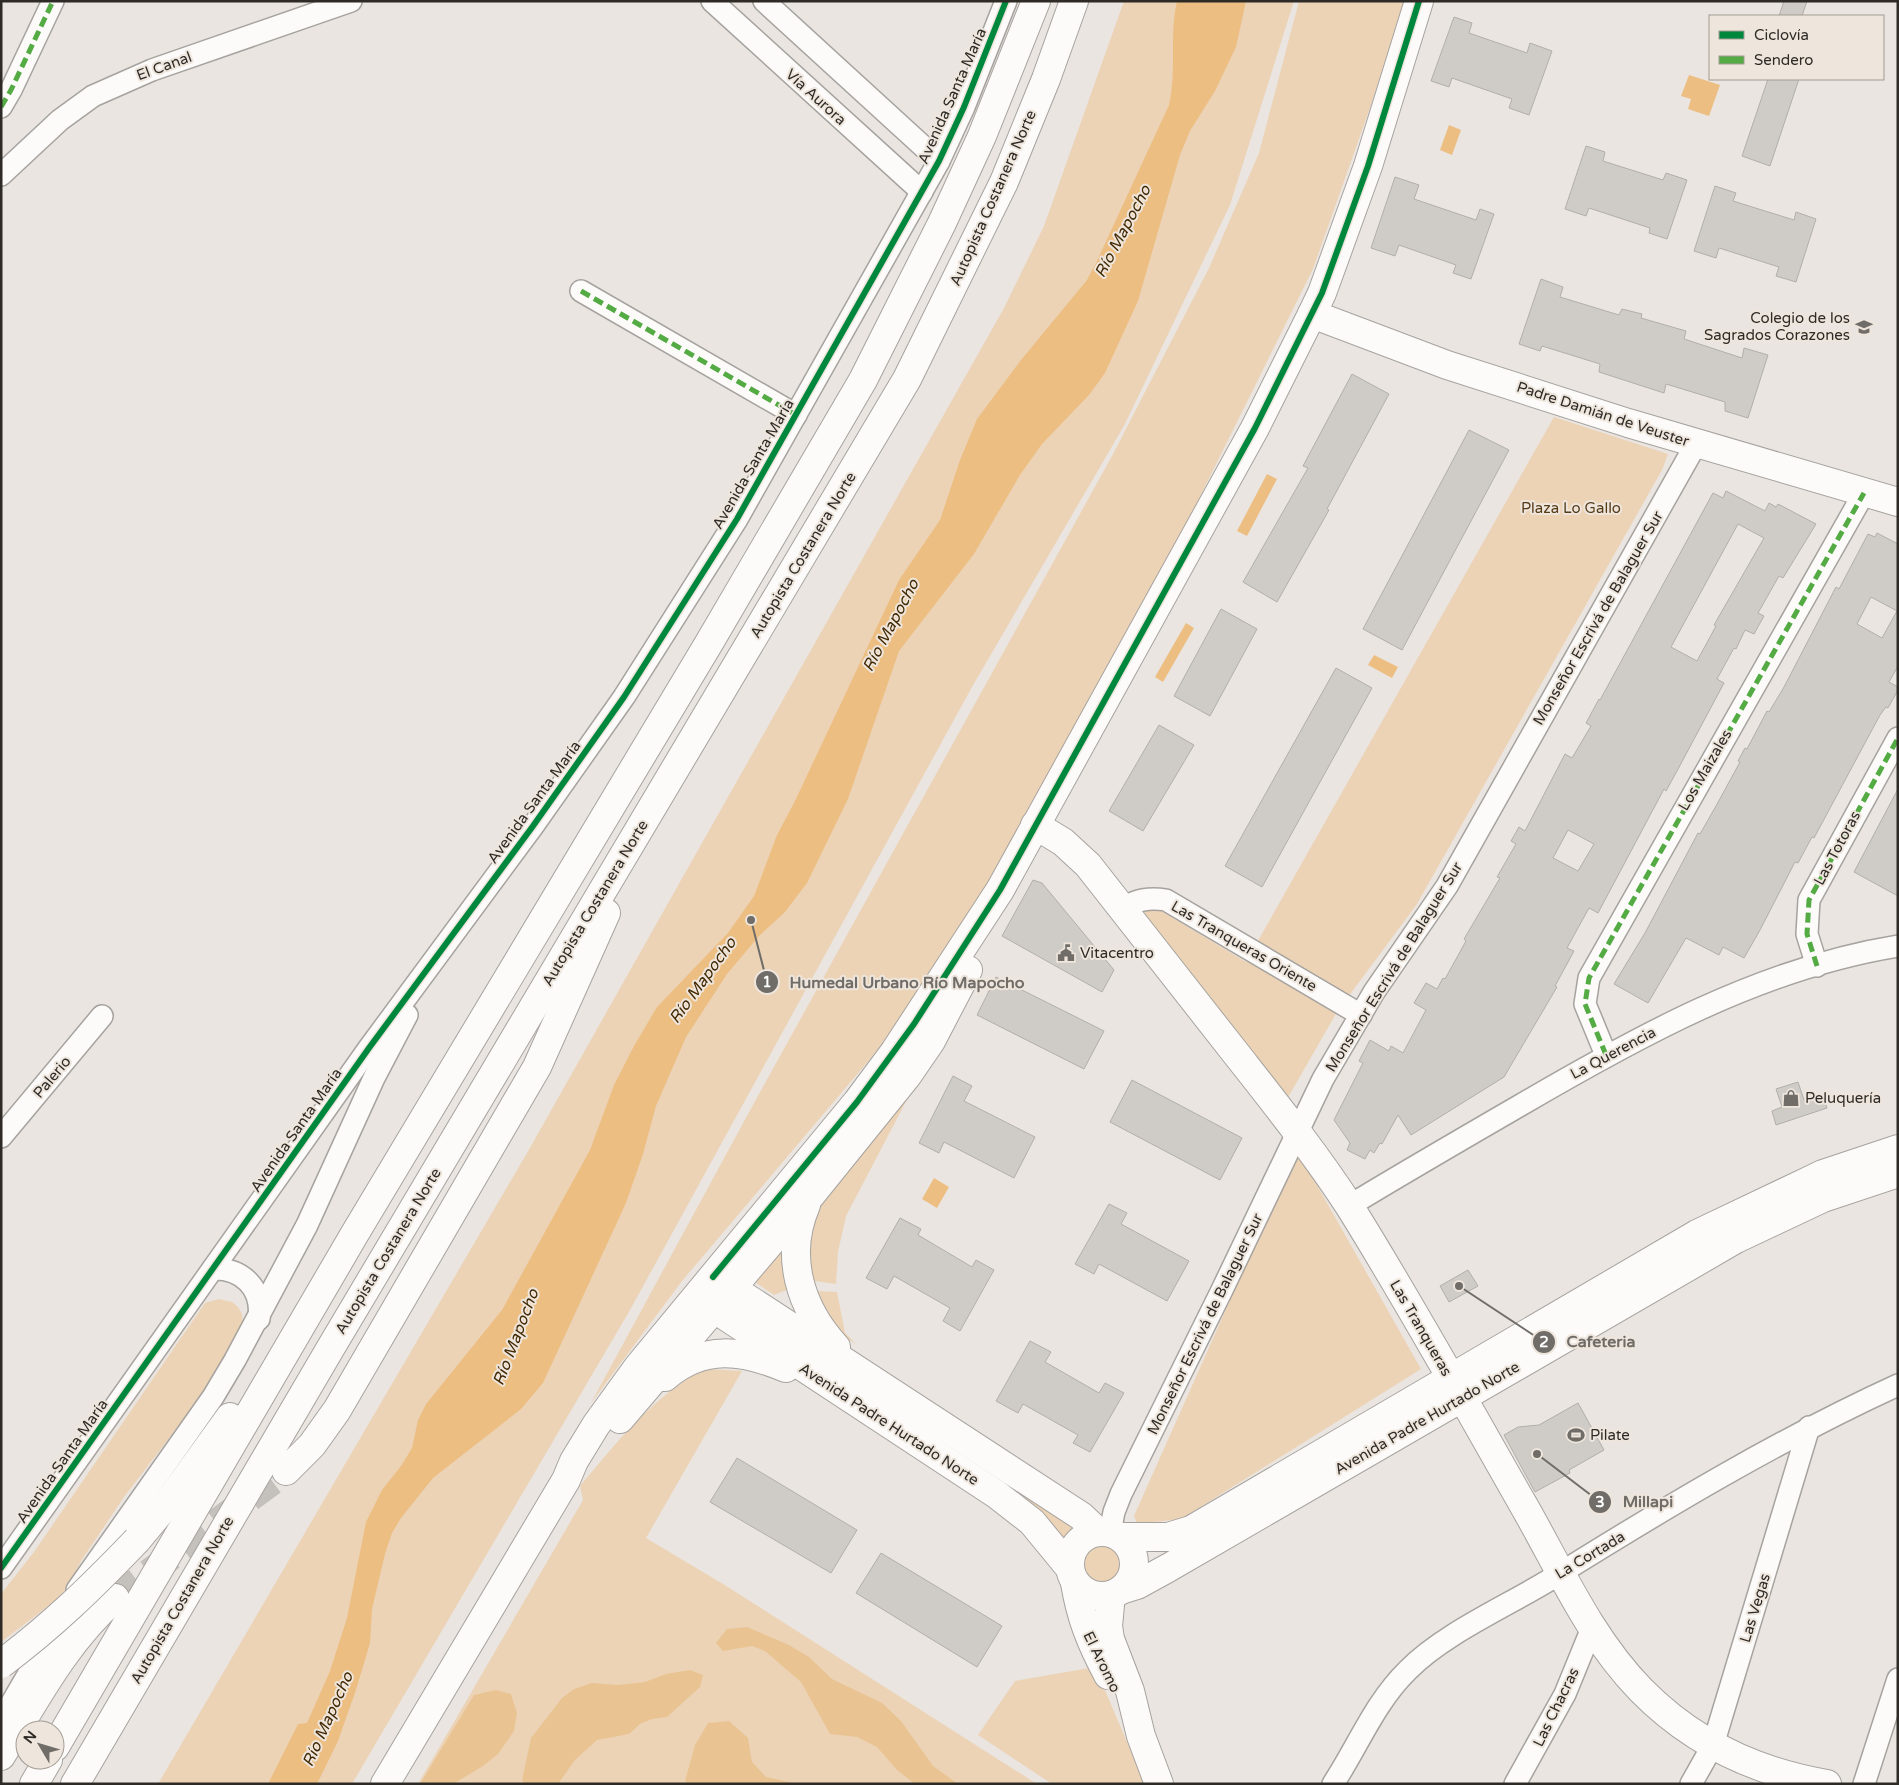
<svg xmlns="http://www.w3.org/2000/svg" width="1899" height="1785" font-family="'Varela Round',sans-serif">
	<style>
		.green { fill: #ecd3b6 }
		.forest { fill: #e9c492 }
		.water { fill: #edbe82 }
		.building { fill: #cfcbc7; stroke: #b2aeaa; fill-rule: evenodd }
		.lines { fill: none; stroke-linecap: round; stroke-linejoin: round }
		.highway-tunnel { stroke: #c4c0bb; stroke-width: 28; stroke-dasharray: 28 14; stroke-linecap: butt }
		.street-casing { stroke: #a6a39f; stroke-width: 24 }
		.secondary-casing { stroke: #a6a39f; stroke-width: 30 }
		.highway-casing { stroke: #a6a39f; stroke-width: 30 }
		.street { stroke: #fcfbfa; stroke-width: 21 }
		.secondary { stroke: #fcfbfa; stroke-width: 28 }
		.highway { stroke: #fcfbfa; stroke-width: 28 }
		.highway-bridge-casing { stroke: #a6a39f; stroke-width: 30; stroke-linecap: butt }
		.highway-bridge { stroke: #fcfbfa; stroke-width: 28 }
		.quiet { stroke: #54ab44; stroke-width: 5; stroke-dasharray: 10 5; stroke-linecap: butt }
		.cycleway-casing { stroke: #eee6dc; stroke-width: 9 }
		.cycleway { stroke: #00873e; stroke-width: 6 }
		.labels { text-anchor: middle; stroke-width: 4; stroke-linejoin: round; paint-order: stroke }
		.street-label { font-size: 15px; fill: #2e2b27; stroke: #eee6dc }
		.poi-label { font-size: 15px; fill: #2e2b27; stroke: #eee6dc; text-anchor: start }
		.park-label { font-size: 15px; fill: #563b18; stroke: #eee6dc }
		.water-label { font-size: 16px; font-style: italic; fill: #422903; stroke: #eee6dc }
		.leader { fill: none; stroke: #706c68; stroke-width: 2 }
		.callout-dot { fill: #706c68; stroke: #eee6dc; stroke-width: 2 }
		.mark-label { font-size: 15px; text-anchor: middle; font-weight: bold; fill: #fff }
		.callout-label { font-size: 16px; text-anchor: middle; font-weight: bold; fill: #706c68; stroke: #eee6dc; stroke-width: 4; stroke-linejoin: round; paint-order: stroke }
	</style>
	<rect width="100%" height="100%" fill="#eae5e0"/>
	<!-- green -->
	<g class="green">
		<path d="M1124,1H1294L1230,205L1125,424L972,687L630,1310L352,1784H158L527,1153L1004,308L1044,226Z"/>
		<path d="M1299,1H1404L1371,105L1313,269L1167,563L981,896L935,975L870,1059L682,1281L591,1403L754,1103L1112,456L1209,268L1259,153Z"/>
		<path d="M1554,417L1668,454L1662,470L1417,904L1337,1012L1286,1101L1144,918L1145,912L1150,909H1158L1246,962Z"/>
		<path d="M934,1048L846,1216L838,1252L836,1284L815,1281L807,1284L808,1210Z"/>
		<path d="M1297,1150L1421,1369L1181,1519L1137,1524L1134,1516Z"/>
		<path d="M784,1230L792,1288L774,1295L755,1282L751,1286Z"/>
		<path d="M817,1291L837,1292L845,1333L856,1344L846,1338L825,1318Z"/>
		<path d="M219,1299L232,1302L238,1307L242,1314L243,1328L203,1394L124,1497L81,1561L67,1588L55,1601L1,1642V1594L34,1552L205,1303Z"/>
		<path d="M746,1311L1077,1528L1064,1541L957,1456Z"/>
		<path d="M705,1369L742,1371L646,1538L723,1584L1037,1784H418L583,1500L580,1486C618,1441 653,1396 705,1369Z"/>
		<circle cx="1103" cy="1565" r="21"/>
		<path d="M1095,1667L1145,1784H1052L978,1735L1015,1681Z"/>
	</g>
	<!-- forest -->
	<g class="forest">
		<path d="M747,1627L789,1645L809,1657L832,1679L882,1703L901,1721L933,1766L958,1784H915L897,1770L877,1747L857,1737L830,1734L801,1682L765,1651L752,1646L723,1651L716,1643L727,1629Z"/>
		<path d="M690,1670L703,1675L700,1687L667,1717L652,1719L640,1724L629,1734L597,1740L575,1760L558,1784H525L522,1780L531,1738L562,1698L574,1689L592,1683L618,1685L645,1682L666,1674Z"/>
		<path d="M496,1690L511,1694L517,1713L514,1731L498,1754L483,1766L453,1784H420L474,1695Z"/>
		<path d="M729,1721L748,1738L752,1762L766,1777L798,1784H689L685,1781L695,1745L708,1723Z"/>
	</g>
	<!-- water -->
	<g class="water">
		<path d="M1177,1H1246L1236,47L1215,91L1190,131L1180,155L1138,301L1105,373L1089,395L1042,444L1020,475L974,554L899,651L848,799L807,883L785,912L759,936L727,974L686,1037L656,1106L643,1154L626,1203L543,1383L521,1409L433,1478L401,1518L392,1533L385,1554L372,1609L370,1643L356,1690L338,1741L317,1784H268L298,1724L307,1723L330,1671L347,1618L366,1522L382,1490L401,1466L412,1448L418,1420L426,1404L502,1310L590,1150L614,1085L634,1046L657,1007L728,933L754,896L777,835L794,803L899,580L940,520L960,460L977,419L1021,360L1087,280L1096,263L1169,105C1177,69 1169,36 1177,1Z"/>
		<path d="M1689,75L1720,85L1709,116L1688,109L1691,99L1681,96Z"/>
		<path d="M1449,125L1461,130L1452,155L1440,150Z"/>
		<path d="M1267,474L1277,479L1247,536L1237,531Z"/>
		<path d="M1186,623L1194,628L1163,682L1155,677Z"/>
		<path d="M1374,655L1398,667L1392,678L1368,665Z"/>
		<path d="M934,1178L949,1187L937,1208L922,1199Z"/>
	</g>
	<!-- building -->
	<g class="building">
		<path d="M1784,1H1807L1802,16H1779Z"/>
		<path d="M1454,17L1472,23L1469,33L1527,53L1530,43L1552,51L1529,115L1509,108L1512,99L1452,78L1449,87L1431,81Z"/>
		<path d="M1768,79H1799L1770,166L1742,156Z"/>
		<path d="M1586,146L1605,152L1603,161L1663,180L1666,173L1687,180L1667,239L1649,233L1650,228L1589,208L1586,216L1565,209Z"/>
		<path d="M1395,177L1419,185L1414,199L1476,220L1480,209L1494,214L1471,279L1453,273L1456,265L1399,245L1395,256L1371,248Z"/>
		<path d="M1715,186L1736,193L1733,201L1794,220L1796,212L1816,219L1796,282L1776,276L1779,267L1719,248L1716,258L1694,251Z"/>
		<path d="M1541,279L1563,287L1560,297L1619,315L1622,309L1642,314L1641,318L1686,331L1684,339L1742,358L1744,348L1768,355L1748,418L1725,411V402L1666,384L1664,393L1599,372L1600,364L1542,346L1540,351L1519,344Z"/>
		<path d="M1352,374L1389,394L1327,509L1329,510L1277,602L1243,582L1308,468L1303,466Z"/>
		<path d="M1469,430L1509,450L1402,650L1363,629Z"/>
		<path d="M1726,491L1765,511L1769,503L1776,507L1778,504L1816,524L1783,578L1779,576L1758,613L1764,616L1754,634L1745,630L1736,649L1734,648L1717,679L1724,683L1677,771L1666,791L1664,789L1598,913L1589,908L1567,948L1574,951L1555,986L1557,987L1504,1077L1411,1135L1398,1115L1382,1144L1380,1143L1374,1153L1370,1150L1365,1159L1347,1150L1350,1143L1334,1120L1363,1063L1359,1061L1370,1040L1389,1051L1391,1046L1403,1053L1426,1010L1414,1003L1426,983L1437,989L1443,978L1445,979L1466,941L1464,939L1500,878L1497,877L1516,844L1511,841L1519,827L1525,831L1565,754L1572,758L1591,726L1586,723L1599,699L1600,700L1713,493L1723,498ZM1738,524L1764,538L1714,625L1716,626L1697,661L1671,647ZM1568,830L1594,844L1578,871L1553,858Z"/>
		<path d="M1877,533L1898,544V666L1889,682L1898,687V690L1888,708L1886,707L1880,715L1814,838L1812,837L1798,863L1795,862L1760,930L1744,958L1723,947L1719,955L1686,938L1648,1003L1614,984L1645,933L1698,833L1700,834L1716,806L1740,762L1738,761L1745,748L1747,749L1767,711L1769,712L1784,687L1836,587L1839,589L1868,534L1875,537ZM1871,597L1897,611L1882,638L1857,624Z"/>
		<path d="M1221,609L1257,629L1210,716L1174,696Z"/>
		<path d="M1336,668L1372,688L1262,887L1225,866Z"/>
		<path d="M1159,725L1194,745L1143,831L1109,811Z"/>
		<path d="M1898,789V896L1854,872Z"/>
		<path d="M1033,880L1042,883L1114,970L1102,992L1002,936Z"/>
		<path d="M996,977L1104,1031L1084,1069L977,1015Z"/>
		<path d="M953,1076L972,1086L964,1101L1035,1137L1014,1178L944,1142L939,1153L919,1143Z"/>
		<path d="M1132,1080L1242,1138L1220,1180L1110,1122Z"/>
		<path d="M1798,1082L1804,1100L1822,1095L1827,1108L1776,1125L1772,1111L1782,1107L1776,1089Z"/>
		<path d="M1109,1204L1127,1213L1121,1224L1189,1261L1167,1301L1099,1264L1094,1274L1075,1264Z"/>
		<path d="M900,1218L921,1229L918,1235L972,1267L976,1260L994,1270L960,1331L943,1321L950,1308L894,1276L887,1289L866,1278Z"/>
		<path d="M1468,1270L1478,1286L1449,1302L1440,1286Z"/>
		<path d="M1030,1341L1051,1352L1045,1362L1099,1393L1105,1383L1124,1393L1090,1452L1073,1443L1078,1435L1023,1404L1018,1413L996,1401Z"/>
		<path d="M1578,1403L1604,1450L1569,1470L1570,1473L1535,1492L1504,1435L1518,1427L1539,1425Z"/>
		<path d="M737,1458L857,1530L831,1573L710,1502Z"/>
		<path d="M881,1553L1002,1626L977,1667L856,1593Z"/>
	</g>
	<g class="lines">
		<!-- highway-tunnel -->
		<path class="highway-tunnel" d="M115,1598L286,1471"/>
		<!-- street casing -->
		<g class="street-casing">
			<g id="street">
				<path d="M712,1L922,192"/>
				<path d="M764,1L939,161"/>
				<path d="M1,107L11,90L53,1"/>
				<path d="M1,175L60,120L93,96L152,70L351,1"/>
				<path d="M581,291L796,415"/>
				<path d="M1122,908C1138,900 1148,897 1166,900L1361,1015"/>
				<path d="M1817,966L1807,934L1809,900L1898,738"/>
				<path d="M1606,1055L1585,1004L1589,978L1864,493"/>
				<path d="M1,1137L102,1016"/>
				<path d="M1349,1206C1405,1172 1462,1139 1519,1106C1637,1037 1761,968 1898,946"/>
				<path d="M213,1269C242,1268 263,1288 259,1319"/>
				<path d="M1110,1532L1114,1512L1121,1494L1222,1290L1323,1079L1374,992L1447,886L1696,444"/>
				<path d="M1,1568L369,1048L533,826L624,697L737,519L939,161L964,107L1006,1"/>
				<path d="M77,1590L213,1397L235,1360L307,1225L374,1078L407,1015"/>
				<path d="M1,1721L57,1625"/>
				<path d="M1333,1784C1358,1746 1375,1702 1408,1670C1443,1634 1507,1606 1551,1579C1663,1509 1778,1440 1898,1385"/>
				<path d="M1515,1784L1565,1694L1592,1628"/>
				<path d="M1691,1784L1713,1745L1809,1427"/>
				<path d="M1864,1784L1898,1679"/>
			</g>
		</g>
		<!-- secondary casing -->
		<g class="secondary-casing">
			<g id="secondary">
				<path d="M1312,314L1447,365L1628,423L1898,502"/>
				<path d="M1035,825L1063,842L1088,865C1137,927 1186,989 1234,1051C1274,1102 1315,1153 1350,1207C1411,1305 1467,1406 1524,1506C1560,1569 1590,1638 1641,1690C1692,1742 1756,1772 1827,1784"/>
				<path d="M806,1205C784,1256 800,1308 836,1347"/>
				<path d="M716,1278L1081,1516L1098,1532"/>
				<path d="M698,1298L996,1494L1032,1522L1069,1567"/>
				<path d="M665,1377C704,1344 742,1350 786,1368"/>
				<path d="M620,1419L811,1195L907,1076L931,1041L968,970"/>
				<circle cx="1102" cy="1564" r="32"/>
				<path d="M1121,1537H1168L1191,1530L1697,1234L1823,1174L1898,1149"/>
				<path d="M1075,1583C1081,1619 1091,1643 1108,1675"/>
				<path d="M1121,1590L1137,1585L1168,1568L1736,1239L1823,1198L1898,1173"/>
				<path d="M1111,1595L1108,1626L1110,1639L1130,1691L1141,1736L1159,1784"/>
				<path d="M385,1784L566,1480L574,1461L596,1425L638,1367L857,1102L895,1051L1000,890L1255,428L1312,314L1322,293L1368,166L1419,1"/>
			</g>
		</g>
		<!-- highway casing -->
		<g class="highway-casing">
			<g id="highway">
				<path d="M286,1471L312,1445L337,1410L537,1067L606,913"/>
				<path d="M137,1540L167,1504L230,1417"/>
				<path d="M55,1747L354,1235L709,643L863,380L942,223L982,136L1036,1"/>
				<path d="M1,1756C35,1701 65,1642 115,1598"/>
				<path d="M34,1784L48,1760"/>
				<path d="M75,1784L330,1349L907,379L1004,182L1046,79L1074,1"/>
			</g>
		</g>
		<!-- street -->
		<use href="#street" class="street"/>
		<!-- secondary -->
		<use href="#secondary" class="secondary"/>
		<!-- highway -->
		<use href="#highway" class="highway"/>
		<!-- highway-bridge casing -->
		<g class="highway-bridge-casing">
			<path id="highway-bridge" d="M1,1664C53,1625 92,1587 137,1540"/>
		</g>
		<!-- highway-bridge -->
		<use href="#highway-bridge" class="highway-bridge"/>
		<!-- quiet -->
		<g class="quiet">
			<path d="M1,107L11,90L53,1"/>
			<path d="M581,291L796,415"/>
			<path d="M1817,966L1807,934L1809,900L1898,738"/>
			<path d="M1606,1055L1585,1004L1589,978L1864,493"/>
		</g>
		<!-- cycleway casing -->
		<g class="cycleway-casing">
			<g id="cycleway">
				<path d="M713,1277L857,1102L914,1024L1000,890L1112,687L1255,428L1322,293L1368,166L1419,1"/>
				<path d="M1,1568L369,1048L533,826L624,697L737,519L939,161L964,107L1006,1"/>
			</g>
		</g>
		<!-- cycleway -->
		<use href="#cycleway" class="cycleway"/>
	</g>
	<!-- icons -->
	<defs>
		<g id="school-bare" transform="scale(1.35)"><path d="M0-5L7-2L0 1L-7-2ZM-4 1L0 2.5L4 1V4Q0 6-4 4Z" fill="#706c68" stroke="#eee6dc" stroke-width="2.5" paint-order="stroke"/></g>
		<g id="civic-bare" transform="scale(1.35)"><path d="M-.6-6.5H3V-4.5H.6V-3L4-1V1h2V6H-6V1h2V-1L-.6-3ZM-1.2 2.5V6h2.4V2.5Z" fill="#706c68" stroke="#eee6dc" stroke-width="2.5" paint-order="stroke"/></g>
		<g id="shop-bare" transform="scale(1.35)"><path d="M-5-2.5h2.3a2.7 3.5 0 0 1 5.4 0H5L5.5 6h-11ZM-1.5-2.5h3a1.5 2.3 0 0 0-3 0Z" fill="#706c68" stroke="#eee6dc" stroke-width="2.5" paint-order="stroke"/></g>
		<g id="stadium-bare" transform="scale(1.35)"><path d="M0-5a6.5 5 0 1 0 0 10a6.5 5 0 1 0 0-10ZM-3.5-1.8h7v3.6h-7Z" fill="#706c68" stroke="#eee6dc" stroke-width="2.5" paint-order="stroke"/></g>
	</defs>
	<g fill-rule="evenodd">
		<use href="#school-bare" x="1864" y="327"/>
		<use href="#civic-bare" x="1066" y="953"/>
		<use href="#shop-bare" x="1791" y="1098"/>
		<use href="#stadium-bare" x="1576" y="1435"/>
	</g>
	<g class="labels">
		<!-- street labels -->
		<g class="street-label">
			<text transform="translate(164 66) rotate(-20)" y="5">El Canal</text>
			<text transform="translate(952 96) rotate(-66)" y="5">Avenida Santa María</text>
			<text transform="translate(816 97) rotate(42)" y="5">Vía Aurora</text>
			<text transform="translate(993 198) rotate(-66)" y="5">Autopista Costanera Norte</text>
			<text transform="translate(1603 414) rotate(18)" y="5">Padre Damián de Veuster</text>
			<text transform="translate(753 464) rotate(-60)" y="5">Avenida Santa María</text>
			<text transform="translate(803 555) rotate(-59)" y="5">Autopista Costanera Norte</text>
			<text transform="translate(1598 618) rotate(-60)" y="5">Monseñor Escrivá de Balaguer Sur</text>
			<text transform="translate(1705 770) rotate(-60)" y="5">Los Maizales</text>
			<text transform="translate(534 802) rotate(-54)" y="5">Avenida Santa María</text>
			<text transform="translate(1837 848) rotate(-62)" y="5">Las Totoras</text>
			<text transform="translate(595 903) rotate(-59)" y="5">Autopista Costanera Norte</text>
			<text transform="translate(1244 946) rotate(30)" y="5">Las Tranqueras Oriente</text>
			<text transform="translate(1394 967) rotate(-58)" y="5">Monseñor Escrivá de Balaguer Sur</text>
			<text transform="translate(1613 1053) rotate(-28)" y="5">La Querencia</text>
			<text transform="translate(52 1077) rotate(-50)" y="5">Palerio</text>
			<text transform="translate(296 1130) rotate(-55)" y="5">Avenida Santa María</text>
			<text transform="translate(388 1251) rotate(-59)" y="5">Autopista Costanera Norte</text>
			<text transform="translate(1205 1324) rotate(-64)" y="5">Monseñor Escrivá de Balaguer Sur</text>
			<text transform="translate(1421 1328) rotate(60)" y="5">Las Tranqueras</text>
			<text transform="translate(1427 1418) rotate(-30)" y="5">Avenida Padre Hurtado Norte</text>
			<text transform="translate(889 1424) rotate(33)" y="5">Avenida Padre Hurtado Norte</text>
			<text transform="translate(62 1461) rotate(-55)" y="5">Avenida Santa María</text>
			<text transform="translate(1590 1555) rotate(-31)" y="5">La Cortada</text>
			<text transform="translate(182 1600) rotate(-60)" y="5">Autopista Costanera Norte</text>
			<text transform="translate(1755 1608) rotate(-73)" y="5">Las Vegas</text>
			<text transform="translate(1102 1662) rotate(64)" y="5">El Aromo</text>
			<text transform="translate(1556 1707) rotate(-64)" y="5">Las Chacras</text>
		</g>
		<!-- poi labels -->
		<g class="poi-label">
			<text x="1850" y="323" text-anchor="end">Colegio de los<tspan x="1850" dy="17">Sagrados Corazones</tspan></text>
			<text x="1080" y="958">Vitacentro</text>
			<text x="1805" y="1103">Peluquería</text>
			<text x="1590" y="1440">Pilate</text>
		</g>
		<!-- park labels -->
		<g class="park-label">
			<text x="1571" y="513">Plaza Lo Gallo</text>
		</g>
		<!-- water labels -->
		<g class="water-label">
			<text transform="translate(1122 231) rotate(-62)" y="6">Río Mapocho</text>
			<text transform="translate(890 625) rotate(-62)" y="6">Río Mapocho</text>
			<text transform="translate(702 980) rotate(-54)" y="6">Río Mapocho</text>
			<text transform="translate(515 1337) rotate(-69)" y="6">Río Mapocho</text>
			<text transform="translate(327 1719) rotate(-66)" y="6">Río Mapocho</text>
		</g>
	</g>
	<!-- callouts -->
	<path class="leader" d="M751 920L767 982M1459 1286L1544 1342M1537 1454L1600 1502"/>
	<g class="callout-dot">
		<circle cx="751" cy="920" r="5"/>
		<circle cx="1459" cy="1286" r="5"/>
		<circle cx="1537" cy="1454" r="5"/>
		<circle cx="767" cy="982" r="12"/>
		<circle cx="1544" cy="1342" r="12"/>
		<circle cx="1600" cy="1502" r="12"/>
	</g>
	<g class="mark-label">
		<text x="767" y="987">1</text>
		<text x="1544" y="1347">2</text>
		<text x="1600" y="1507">3</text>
	</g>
	<g class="callout-label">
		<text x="907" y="988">Humedal Urbano Río Mapocho</text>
		<text x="1601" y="1347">Cafeteria</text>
		<text x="1648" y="1507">Millapi</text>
	</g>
	<!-- border -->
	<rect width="1899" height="1785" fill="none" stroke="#2e2b27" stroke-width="5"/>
	<!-- legend -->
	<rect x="1709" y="15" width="175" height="65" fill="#eee6dc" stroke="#a19b94"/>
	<rect x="1719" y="31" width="25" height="8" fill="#00873e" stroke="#a19b94"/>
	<text x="1754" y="40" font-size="15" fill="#2e2b27">Ciclovía</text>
	<rect x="1719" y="56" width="25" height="8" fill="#54ab44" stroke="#a19b94"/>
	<text x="1754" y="65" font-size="15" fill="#2e2b27">Sendero</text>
	<!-- north arrow -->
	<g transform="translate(40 1745) rotate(308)"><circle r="24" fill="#eee6dc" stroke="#a19b94"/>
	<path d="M0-4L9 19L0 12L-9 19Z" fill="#706c68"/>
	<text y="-8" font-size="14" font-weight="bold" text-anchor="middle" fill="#2e2b27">N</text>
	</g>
</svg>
